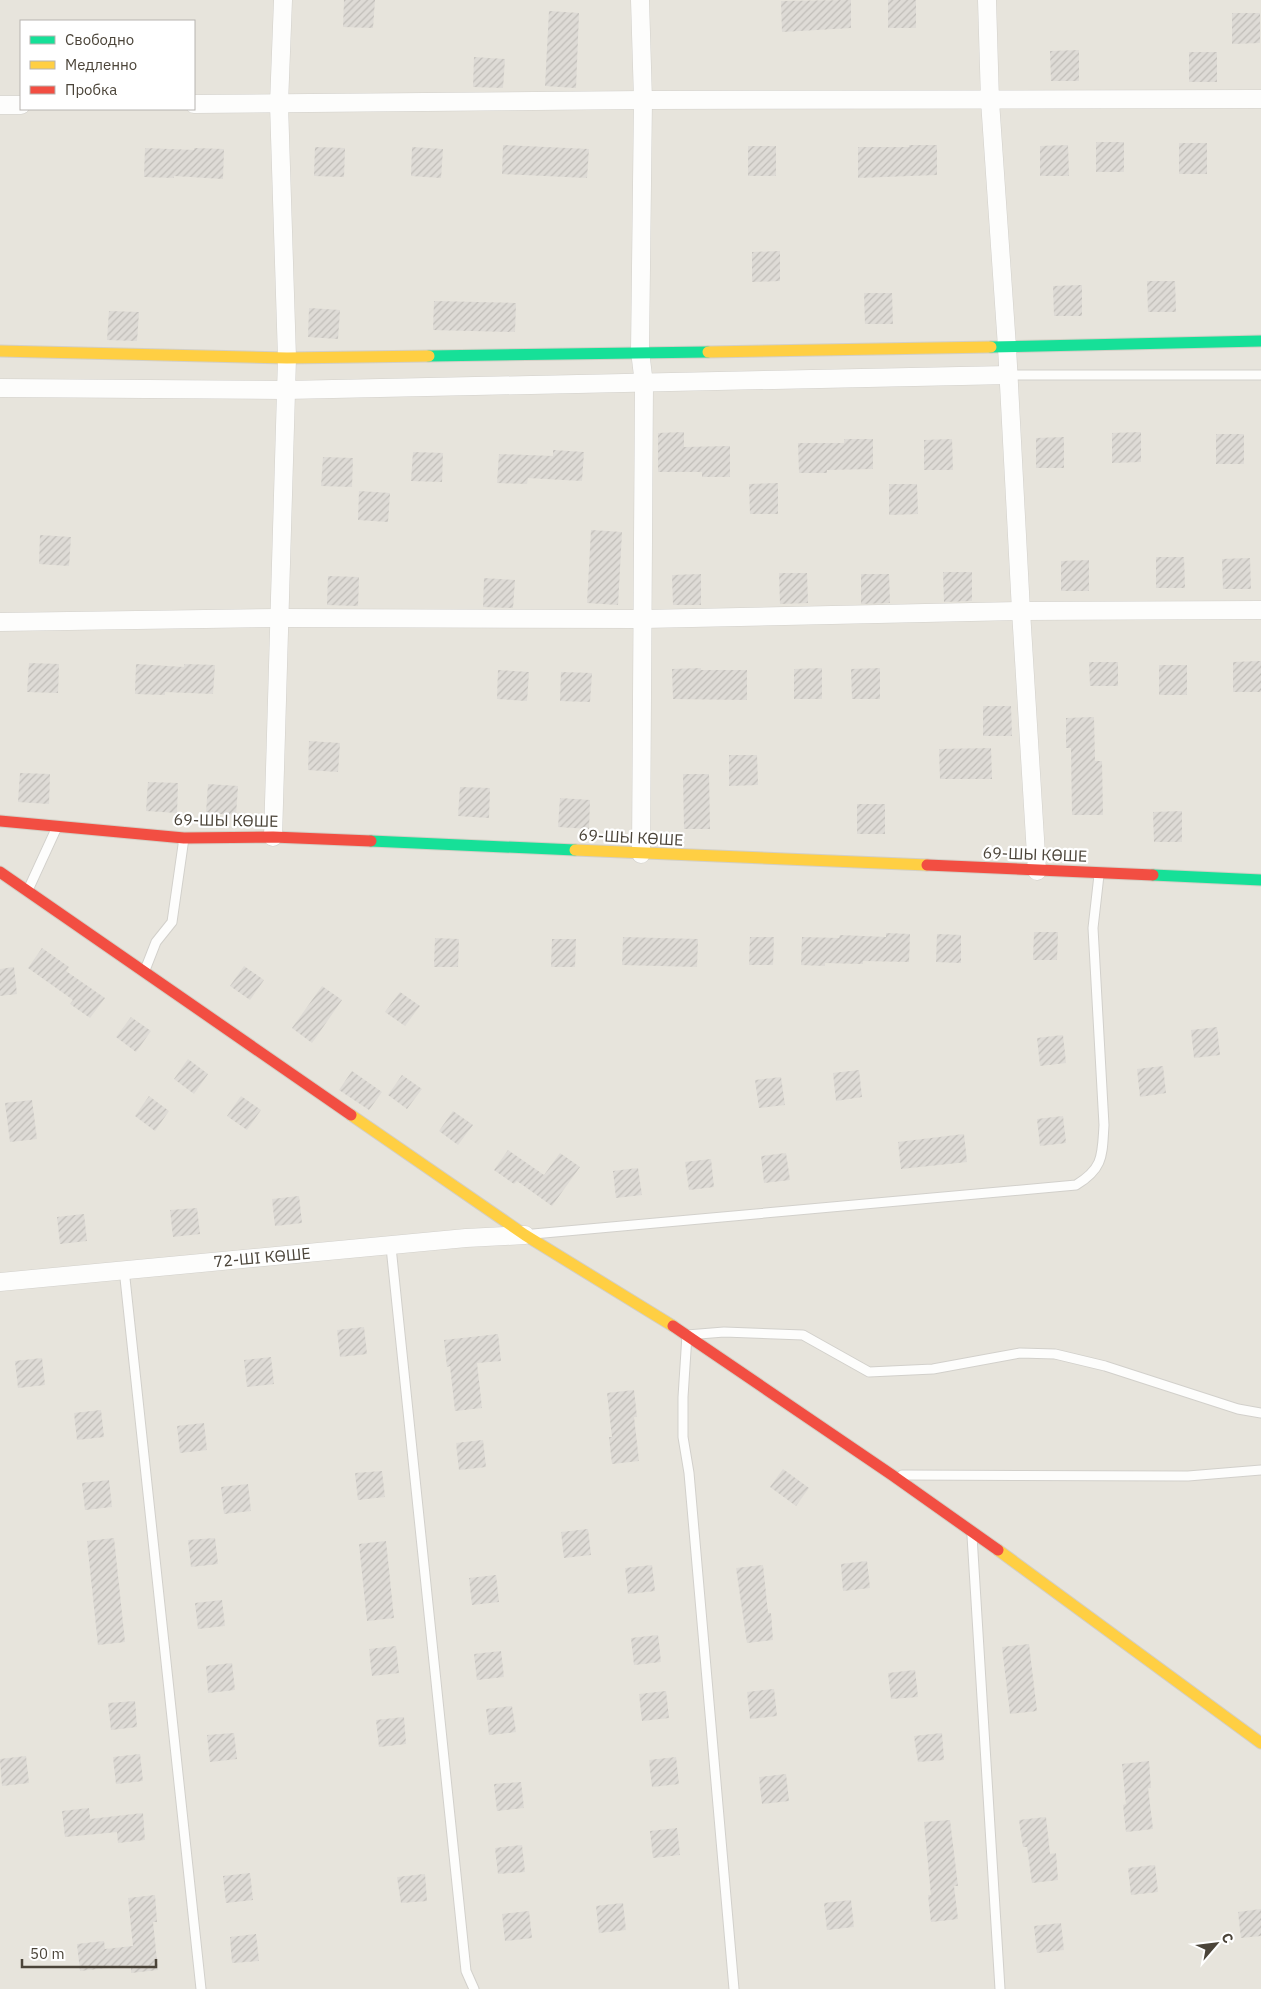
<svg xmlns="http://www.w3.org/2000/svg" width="1261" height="1989" font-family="'IBM Plex Sans',sans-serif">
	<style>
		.residential { fill: #e7e4dc; fill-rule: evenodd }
		.building { fill: url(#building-hatch) }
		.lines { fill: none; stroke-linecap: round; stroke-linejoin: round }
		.lane-casing { stroke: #d2d0cb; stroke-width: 11 }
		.street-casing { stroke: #d2d0cb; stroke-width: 19 }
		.fast-casing { stroke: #d3cfc5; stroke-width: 13 }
		.slow-casing { stroke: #d3cfc5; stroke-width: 13 }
		.jam-casing { stroke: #d3cfc5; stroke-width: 13 }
		.lane { stroke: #fdfdfc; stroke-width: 9 }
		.street { stroke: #fdfdfc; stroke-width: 18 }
		.fast { stroke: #16e098; stroke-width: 11 }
		.slow { stroke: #ffcf43; stroke-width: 11 }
		.jam { stroke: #f24e42; stroke-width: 11 }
		.labels { text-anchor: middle; stroke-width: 4.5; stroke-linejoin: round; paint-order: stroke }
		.street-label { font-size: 16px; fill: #4b4439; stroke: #fff }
	</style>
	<defs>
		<pattern id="building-hatch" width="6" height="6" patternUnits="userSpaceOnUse" patternTransform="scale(1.25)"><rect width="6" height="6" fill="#dedbd6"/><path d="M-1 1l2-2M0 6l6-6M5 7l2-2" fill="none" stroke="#c0bdb8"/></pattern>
	</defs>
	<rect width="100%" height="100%" fill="#f4f2ee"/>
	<!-- residential -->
	<path class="residential" d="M0,0H1261V1989H0ZM21,21H194V109H21Z"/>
	<!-- building -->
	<g class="building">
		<path d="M344,0H375L373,28L343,27Z"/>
		<path d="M851,0V28L782,32L781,1Z"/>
		<rect x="888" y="0" width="28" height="28"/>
		<path d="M549,11L579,13L576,88L545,86Z"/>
		<path d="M1232,13H1260V43L1232,44Z"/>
		<path d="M1079,50V81H1051L1050,51Z"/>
		<rect x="1189" y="52" width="28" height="30"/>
		<path d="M474,57L505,59L503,88L473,87Z"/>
		<rect x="1096" y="142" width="28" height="30"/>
		<rect x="1179" y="143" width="28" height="31"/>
		<path d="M503,145L589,149L587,178L502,174Z"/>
		<path d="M909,145H937V175L858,178V147H909Z"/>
		<path d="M1068,145L1069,176H1040V146Z"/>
		<rect x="748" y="146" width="28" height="30"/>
		<path d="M315,147L345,148L344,177L314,176Z"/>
		<path d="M412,147L443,149L441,178L411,176Z"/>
		<path d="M145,148L194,150V148L224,149L223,179L174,176V178L144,177Z"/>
		<path d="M780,251V281L752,282V252Z"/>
		<path d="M1147,281H1175L1176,312H1148Z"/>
		<path d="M1082,285V316H1054L1053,286Z"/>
		<path d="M864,293H892L893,324H865Z"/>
		<path d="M434,301L516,303L515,332L433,330Z"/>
		<path d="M309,308L340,310L338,339L308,337Z"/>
		<path d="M109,311L139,312L137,341L107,340Z"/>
		<path d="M684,432V447L730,446V477H702V472H658V433Z"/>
		<path d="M1141,432V462L1112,463V433Z"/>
		<rect x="1216" y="434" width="28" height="30"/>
		<path d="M1064,437V468H1036V438Z"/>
		<path d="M844,439H873V469L827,470V473H799L798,443H844Z"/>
		<path d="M952,439L953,470H924V440Z"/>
		<path d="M553,450L584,452L582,481L528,478L527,484L497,483L499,454L553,456Z"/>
		<path d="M413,452L443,453L442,482L411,481Z"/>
		<path d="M323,457L353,458L352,487L321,486Z"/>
		<path d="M778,483V514H750L749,484Z"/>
		<path d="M889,484H917L918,514L889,515Z"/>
		<path d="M359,491L390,493L388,522L358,520Z"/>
		<path d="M591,530L622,532L618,605L587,603Z"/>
		<path d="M40,535L71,537L69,566L39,564Z"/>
		<path d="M1156,557H1184L1185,588H1156Z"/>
		<path d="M1250,558L1251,589H1223L1222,559Z"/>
		<path d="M1089,560V591H1061V561Z"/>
		<path d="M943,572H972V601L944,602Z"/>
		<path d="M779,573H807L808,603L780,604Z"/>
		<path d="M701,574V605H673L672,575Z"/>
		<path d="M861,574H889L890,603L861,604Z"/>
		<path d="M328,576L359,577L358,606L327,605Z"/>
		<path d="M484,578L515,580L513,608L483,607Z"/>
		<path d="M1261,661V692H1233V662Z"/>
		<path d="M1089,662H1118V686H1090Z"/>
		<path d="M29,663L59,664L58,693L27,692Z"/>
		<path d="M136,664L184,667V664L215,665L213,694L165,692V695L135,694Z"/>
		<rect x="1159" y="665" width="28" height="30"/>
		<path d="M701,668V670H747V700L673,699L672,669Z"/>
		<path d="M822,668V699H794V669Z"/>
		<path d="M880,668V699H852L851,669Z"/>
		<path d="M498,670L529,672L527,701L497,699Z"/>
		<path d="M561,672L592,673L590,702L560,701Z"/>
		<path d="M983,706H1011L1012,736H983Z"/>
		<path d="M1094,717L1095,761H1102L1103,815H1072L1071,748H1066V718Z"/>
		<path d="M309,741L340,743L338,772L308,770Z"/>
		<path d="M991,748L992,779H940L939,749Z"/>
		<path d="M729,755H757L758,785L729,786Z"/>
		<path d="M20,773L50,774L49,804L18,802Z"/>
		<path d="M683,774H709L710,829H684Z"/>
		<path d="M148,782L178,783L177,813L146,811Z"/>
		<path d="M208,784L238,786L236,815L206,813Z"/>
		<path d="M460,787L490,788L489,818L458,816Z"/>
		<path d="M560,798L590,800L589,829L558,827Z"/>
		<rect x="857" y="804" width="28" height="30"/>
		<path d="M1182,811V842H1154L1153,812Z"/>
		<path d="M1034,932H1058L1057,960H1033Z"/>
		<path d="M886,933L910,934L909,962L863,961V964L825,963V966L801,965L802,937L839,938L840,935L886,937Z"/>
		<path d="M937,934L961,935V963L936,962Z"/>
		<path d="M623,937L698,939L697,967L622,965Z"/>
		<path d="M750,937H774L773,965H749Z"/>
		<path d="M435,938L459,939L458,967H434Z"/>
		<path d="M552,939H576L575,967H551Z"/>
		<path d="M42,948L69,967L66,971L105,998L90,1018L70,1004L73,1000L28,968Z"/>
		<path d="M244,966L264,980L250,1000L230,986Z"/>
		<path d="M14,967L17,994L0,996V969Z"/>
		<path d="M322,986L342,1000L312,1043L292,1028Z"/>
		<path d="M400,992L420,1006L405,1026L385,1012Z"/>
		<path d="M131,1017L151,1031L136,1052L116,1037Z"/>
		<path d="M1217,1027L1220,1055L1194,1058L1191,1030Z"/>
		<path d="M1063,1035L1066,1063L1040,1066L1037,1038Z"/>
		<path d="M188,1059L208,1074L194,1094L174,1079Z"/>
		<path d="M1163,1066L1166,1093L1140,1097L1137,1069Z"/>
		<path d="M859,1070L862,1097L836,1101L833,1073Z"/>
		<path d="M352,1071L382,1092L369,1110L339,1090Z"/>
		<path d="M402,1075L422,1089L407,1109L388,1095Z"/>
		<path d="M781,1077L785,1105L759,1108L755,1080Z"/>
		<path d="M149,1096L169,1111L155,1131L135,1116Z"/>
		<path d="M241,1096L261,1110L247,1130L227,1116Z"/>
		<path d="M32,1100L37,1139L10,1142L5,1103Z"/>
		<path d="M453,1111L473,1125L458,1145L439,1131Z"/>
		<path d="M1063,1116L1066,1143L1040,1146L1037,1119Z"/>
		<path d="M964,1134L967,1162L901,1169L898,1142Z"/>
		<path d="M508,1150L544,1175L560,1153L580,1167L552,1206L517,1181L514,1184L494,1170Z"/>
		<path d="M786,1153L790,1180L764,1183L761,1156Z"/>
		<path d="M711,1159L714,1187L689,1190L685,1162Z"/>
		<path d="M638,1168L642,1195L616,1198L613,1171Z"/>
		<path d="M299,1196L302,1223L275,1226L272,1199Z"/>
		<path d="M197,1208L200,1234L173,1237L170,1210Z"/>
		<path d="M84,1214L87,1241L60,1244L57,1217Z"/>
		<path d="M364,1327L367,1354L340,1357L337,1330Z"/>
		<path d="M498,1334L501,1361L477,1363L482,1408L455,1411L450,1366L447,1367L444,1340Z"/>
		<path d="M271,1357L274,1384L247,1387L244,1360Z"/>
		<path d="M42,1358L45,1385L18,1388L15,1361Z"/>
		<path d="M634,1390L637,1417H634L639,1461L612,1464L609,1437H612L607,1393Z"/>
		<path d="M101,1410L104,1437L77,1440L74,1413Z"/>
		<path d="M204,1423L207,1450L180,1453L177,1426Z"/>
		<path d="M483,1440L486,1467L459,1470L456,1443Z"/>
		<path d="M783,1469L809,1488L796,1506L770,1487Z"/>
		<path d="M382,1471L385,1497L358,1500L355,1473Z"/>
		<path d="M109,1480L112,1507L85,1510L82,1483Z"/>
		<path d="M248,1484L251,1511L224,1514L221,1487Z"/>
		<path d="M588,1529L591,1555L564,1558L561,1532Z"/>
		<path d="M114,1538L125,1642L98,1645L87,1541Z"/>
		<path d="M215,1538L218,1564L191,1567L188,1540Z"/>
		<path d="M386,1541L394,1618L367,1621L359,1544Z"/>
		<path d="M867,1561L870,1588L843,1591L841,1564Z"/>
		<path d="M652,1565L655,1591L628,1594L625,1568Z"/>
		<path d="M763,1565L768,1613H771L773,1640L747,1643L736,1568Z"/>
		<path d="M496,1575L499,1602L472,1605L469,1578Z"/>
		<path d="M222,1600L225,1626L198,1629L195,1603Z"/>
		<path d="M658,1635L661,1662L634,1665L631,1638Z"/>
		<path d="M1029,1644L1037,1711L1010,1714L1002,1647Z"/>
		<path d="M396,1646L399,1673L372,1676L369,1649Z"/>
		<path d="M501,1651L504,1677L477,1680L474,1654Z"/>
		<path d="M232,1663L235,1690L208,1693L206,1666Z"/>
		<path d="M915,1670L918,1697L891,1699L888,1673Z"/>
		<path d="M774,1689L777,1716L750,1719L747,1692Z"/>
		<path d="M666,1691L669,1718L642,1721L639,1694Z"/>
		<path d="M135,1701L137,1727L111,1730L108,1703Z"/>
		<path d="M512,1706L516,1732L489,1735L486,1709Z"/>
		<path d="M404,1717L406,1744L379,1747L376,1720Z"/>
		<path d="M234,1733L237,1759L210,1762L207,1735Z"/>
		<path d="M942,1733L944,1760L918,1762L914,1736Z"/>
		<path d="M140,1754L143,1781L116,1784L113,1757Z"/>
		<path d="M26,1756L29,1783L2,1786L0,1759Z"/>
		<path d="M676,1757L679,1784L652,1787L649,1760Z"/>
		<path d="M1149,1761L1151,1788H1148L1153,1829L1126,1832L1123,1805L1126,1804L1122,1764Z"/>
		<path d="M786,1774L789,1801L762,1804L759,1777Z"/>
		<path d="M521,1782L524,1808L497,1811L494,1784Z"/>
		<path d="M89,1808L90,1819L143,1813L145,1840L118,1843L117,1832L65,1837L62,1811Z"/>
		<path d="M1046,1817L1050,1854L1056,1853L1058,1880L1032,1883L1027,1847H1023L1019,1820Z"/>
		<path d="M950,1820L958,1886H954L958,1919L931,1922L928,1895H931L924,1822Z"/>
		<path d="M677,1828L680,1855L653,1858L650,1831Z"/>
		<path d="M522,1845L525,1872L498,1874L495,1848Z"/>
		<path d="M1155,1865L1158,1892L1131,1895L1128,1868Z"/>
		<path d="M250,1873L253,1900L226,1903L223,1876Z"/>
		<path d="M425,1874L427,1901L401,1903L397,1877Z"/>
		<path d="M155,1895L157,1922H153L158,1970L131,1973V1965L80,1971L77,1944L104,1941L105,1949L133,1946L128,1898Z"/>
		<path d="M851,1900L854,1927L827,1930L824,1903Z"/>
		<path d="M623,1903L626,1930L599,1933L596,1906Z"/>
		<path d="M1261,1909V1936L1241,1938L1238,1912Z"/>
		<path d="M529,1911L532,1938L505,1941L502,1914Z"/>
		<path d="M1061,1923L1064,1950L1037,1953L1034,1926Z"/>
		<path d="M256,1934L259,1961L232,1963L230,1937Z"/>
	</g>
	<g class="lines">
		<!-- lane casing -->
		<g class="lane-casing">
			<g id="lane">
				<path d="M1009,375H1261"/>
				<path d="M28,890L57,827"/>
				<path d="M145,970L156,942L172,922L184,838"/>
				<path d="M533,1234L1076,1185C1104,1168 1102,1155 1104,1125L1093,928L1099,875"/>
				<path d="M391,1247L466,1971L474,1989"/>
				<path d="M124,1269L201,1989"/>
				<path d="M902,1475L1188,1476L1261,1470"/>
				<path d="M972,1536L1000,1989"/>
				<path d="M734,1989L689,1473L683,1437V1397L687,1335L724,1332L803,1335L869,1372L933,1369L1020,1353L1055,1354L1105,1366L1238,1409L1261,1413"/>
			</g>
		</g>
		<!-- street casing -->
		<g class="street-casing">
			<g id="street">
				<path d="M640,0L643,100L640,351L644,384L641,854"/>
				<path d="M987,0L990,101L1007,347L1021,611L1037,871"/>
				<path d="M194,104L643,100L1261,99"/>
				<path d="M0,105H21"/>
				<path d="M0,388L286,390L1009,375"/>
				<path d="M0,622L279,618L644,619L1021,611L1261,610"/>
				<path d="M273,837L287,358L279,104L283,0"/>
				<path d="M0,1282L466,1238L525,1235"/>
			</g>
		</g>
		<!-- fast casing -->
		<g class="fast-casing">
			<g id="fast">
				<path d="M991,347L1261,341"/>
				<path d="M429,356L708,352"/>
				<path d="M371,841L575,850"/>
				<path d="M1153,875L1261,880"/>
			</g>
		</g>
		<!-- slow casing -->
		<g class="slow-casing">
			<g id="slow">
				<path d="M0,351L287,358L429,356"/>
				<path d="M708,352L991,347"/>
				<path d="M575,850L927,865"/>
				<path d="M351,1115L525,1235L673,1326"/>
				<path d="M998,1550L1261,1743"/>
			</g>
		</g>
		<!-- jam casing -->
		<g class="jam-casing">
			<g id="jam">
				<path d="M0,821L184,838L273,837L371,841"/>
				<path d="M927,865L1153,875"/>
				<path d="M0,872L351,1115"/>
				<path d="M673,1326L892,1475L998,1550"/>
			</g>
		</g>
		<!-- lane -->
		<use href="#lane" class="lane"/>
		<!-- street -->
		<use href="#street" class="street"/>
		<!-- fast -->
		<use href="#fast" class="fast"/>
		<!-- slow -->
		<use href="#slow" class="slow"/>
		<!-- jam -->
		<use href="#jam" class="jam"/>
	</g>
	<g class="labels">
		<!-- street labels -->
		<g class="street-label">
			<text transform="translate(226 820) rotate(1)" y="6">69-ШЫ КӨШЕ</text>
			<text transform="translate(631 837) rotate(3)" y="6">69-ШЫ КӨШЕ</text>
			<text transform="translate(1035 854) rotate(2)" y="6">69-ШЫ КӨШЕ</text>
			<text transform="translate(262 1257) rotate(-5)" y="6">72-ШІ КӨШЕ</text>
		</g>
	</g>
	<!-- legend -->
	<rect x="20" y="20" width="175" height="90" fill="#ffffff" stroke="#b7b4b0"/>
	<rect x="30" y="36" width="25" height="8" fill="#16e098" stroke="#b7b4b0"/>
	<text x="65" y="45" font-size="15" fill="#4b4439">Свободно</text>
	<rect x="30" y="61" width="25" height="8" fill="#ffcf43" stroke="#b7b4b0"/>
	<text x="65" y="70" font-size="15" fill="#4b4439">Медленно</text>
	<rect x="30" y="86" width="25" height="8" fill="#f24e42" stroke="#b7b4b0"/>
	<text x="65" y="95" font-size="15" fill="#4b4439">Пробка</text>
	<!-- north arrow -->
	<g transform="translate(1216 1944) rotate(62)" stroke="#ffffff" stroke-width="4" paint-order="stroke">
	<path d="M0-4L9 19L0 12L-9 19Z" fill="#4b4439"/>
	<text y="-8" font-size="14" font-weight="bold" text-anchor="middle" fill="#4b4439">С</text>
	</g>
	<!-- scale -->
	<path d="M22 1959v8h134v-8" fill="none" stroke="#4b4439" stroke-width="2.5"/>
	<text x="30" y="1959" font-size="15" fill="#4b4439" stroke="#ffffff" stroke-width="4" paint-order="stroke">50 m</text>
</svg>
